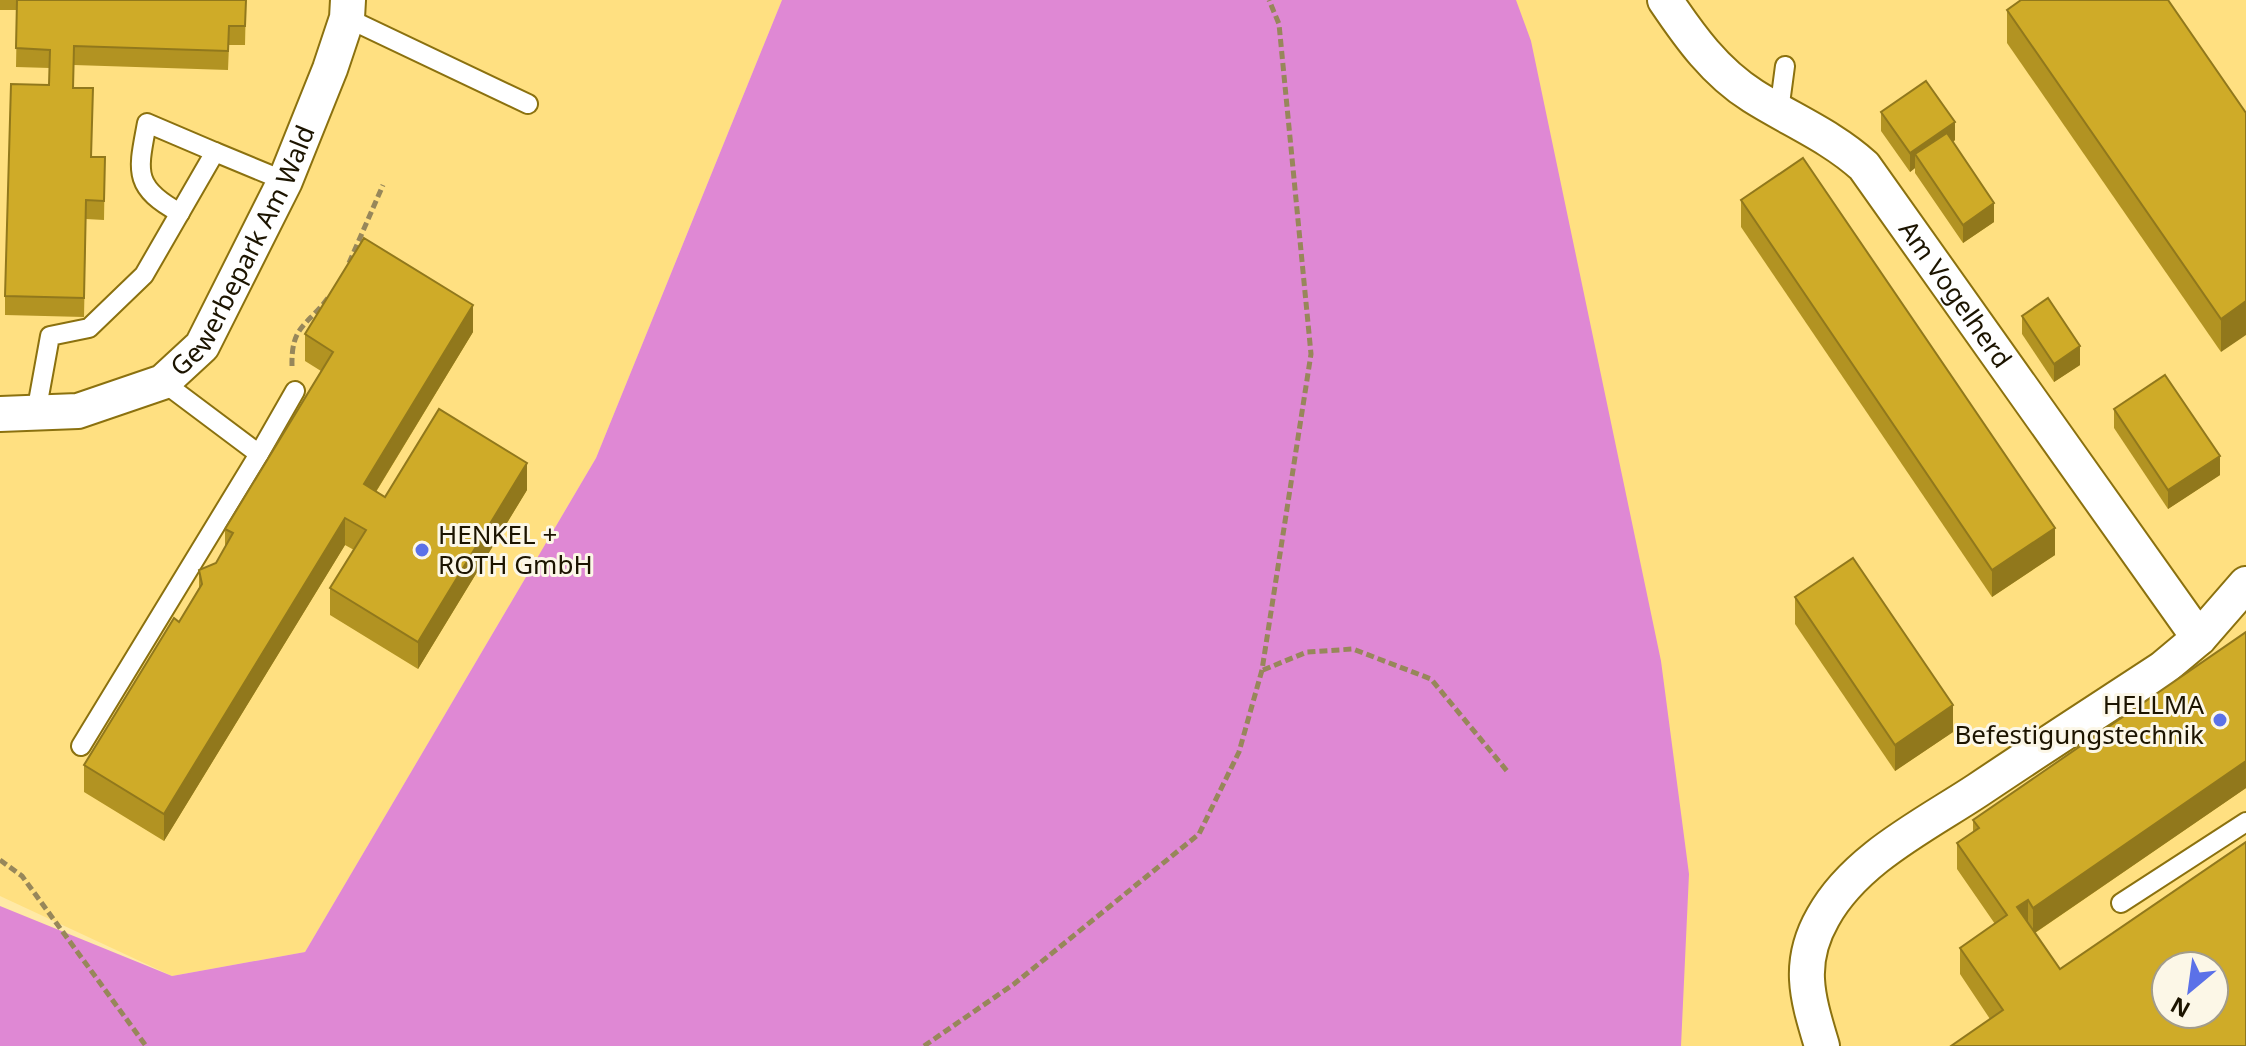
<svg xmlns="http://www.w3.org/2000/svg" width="2246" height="1046" font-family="'Noto Sans',sans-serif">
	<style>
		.built { fill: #ffe081; fill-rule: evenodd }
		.forest { fill: #df88d4 }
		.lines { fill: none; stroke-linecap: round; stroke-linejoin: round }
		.service-casing { stroke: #8b710f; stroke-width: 22 }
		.minor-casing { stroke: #8b710f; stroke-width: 38 }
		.path { stroke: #97875a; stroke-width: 5; stroke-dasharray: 8 4; stroke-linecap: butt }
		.service { stroke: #fff; stroke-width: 18 }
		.minor { stroke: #fff; stroke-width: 34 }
		.wall { fill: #b29322 }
		.shaded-wall { fill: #91781c }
		.building { fill: #cfab28; stroke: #91781c; stroke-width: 2; fill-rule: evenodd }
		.poi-dot { fill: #5b71e8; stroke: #fcf7e7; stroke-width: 3 }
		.labels { text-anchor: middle; stroke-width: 6; stroke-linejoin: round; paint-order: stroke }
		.street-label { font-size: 26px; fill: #1c1400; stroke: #fcf7e7 }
		.poi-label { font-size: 26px; fill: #1c1400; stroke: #fcf7e7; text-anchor: start }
	</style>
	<rect width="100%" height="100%" fill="#ffe9a6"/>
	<!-- built -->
	<g class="built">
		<path d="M0,0H782L596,458L305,952L172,976L0,896Z"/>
		<path d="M1393,0H2246V1046H1180ZM2166,966H2214V1014H2166Z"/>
	</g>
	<!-- forest -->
	<path class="forest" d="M782,0H1516L1531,41L1661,661L1689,874L1681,1046H0V906L172,976L305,952L596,458Z"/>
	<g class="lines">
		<!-- service casing -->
		<g class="service-casing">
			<g id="service">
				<path d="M347,18L528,104"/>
				<path d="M1779,111L1785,66"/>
				<path d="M180,213C132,187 138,171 147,123L215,152"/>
				<path d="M36,413L50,336L89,328L144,275L215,152L285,181"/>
				<path d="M259,454L295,391"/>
				<path d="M81,746L259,454L163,382"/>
				<path d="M2121,903L2246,822"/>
			</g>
		</g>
		<!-- minor casing -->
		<g class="minor-casing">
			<g id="minor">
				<path id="s1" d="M1665,0C1690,37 1715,72 1753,96C1791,120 1831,136 1864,166L2199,638"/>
				<path id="s2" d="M0,414L78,411L163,382L202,346L285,181L330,69L347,18L348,0"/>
				<path d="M1822,1046C1808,999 1796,964 1823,917C1855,859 1925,825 1978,790C2039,749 2101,709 2162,669L2199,638L2246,584"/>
			</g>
		</g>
		<!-- path -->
		<g class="path">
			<path d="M349,263L383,185"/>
			<path d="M292,366C291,326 306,327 328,298"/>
			<path d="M1263,670L1307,652L1353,649L1431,679L1507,771"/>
			<path d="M0,860L22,876L146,1046"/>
			<path d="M924,1046L1014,984L1199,834L1239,752L1262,670L1311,354L1279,24L1269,0"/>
		</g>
		<!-- service -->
		<use href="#service" class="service"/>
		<!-- minor -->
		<use href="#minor" class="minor"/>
	</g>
	<!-- wall -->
	<g class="wall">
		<path d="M0,0H246L245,45H229L228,70L74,65V88L92,157H105L104,220L86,219L84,317L5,315V296L49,85L50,68L16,67L17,10H0Z"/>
		<path d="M2007,10L2246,113L2221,352L2007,43Z"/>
		<path d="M1881,112L1955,140L1953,142L1994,222L1963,243L1915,173V168L1910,172L1881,131Z"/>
		<path d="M1741,200L2055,555L1992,597L1741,227Z"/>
		<path d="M2022,316L2080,365L2054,382L2022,334Z"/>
		<path d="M473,332L376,492L385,497L527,490L418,669L330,615V588L354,550L345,545L164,841L84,792V765L179,622L199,588V570L216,563L225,547V529L321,371L305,361V334Z"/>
		<path d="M2114,409L2220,475L2168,509L2114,428Z"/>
		<path d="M1795,597L1953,732L1895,771L1795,624Z"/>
		<path d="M2246,632V788L2035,933L2060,969L1990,1019L1960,974V948L1995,924L1957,869V843L1973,832V820Z"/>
	</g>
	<!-- shaded-wall -->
	<g class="shaded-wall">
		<path d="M1955,122V140L1922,164L1915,154V168L1910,172V153Z"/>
		<path d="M1994,203V222L1963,243V225Z"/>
		<path d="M2246,301V335L2221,352V319Z"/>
		<path d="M473,305V332L364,511V484Z"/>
		<path d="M2080,346V365L2054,382V364Z"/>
		<path d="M2220,456V475L2168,509V490Z"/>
		<path d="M527,463V490L418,669V642Z"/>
		<path d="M345,518V545L164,841V814Z"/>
		<path d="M2055,528V555L1992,597V570Z"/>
		<path d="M1953,705V732L1895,771V745Z"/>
		<path d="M2246,761V788L2033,934V908Z"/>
		<path d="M2028,900V927L2017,907Z"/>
	</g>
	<!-- building -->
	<g class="building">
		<path d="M17,0H246L245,26H229L228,51L74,46L73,88H93L91,157H105L104,201L86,200L84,298L5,296L11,84L49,85L50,50L16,48Z"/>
		<path d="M2021,0H2168L2246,113V301L2221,319L2007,10Z"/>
		<path d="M1926,81L1955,122L1910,153L1881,112Z"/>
		<path d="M1947,133L1994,203L1963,225L1915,154Z"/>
		<path d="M1803,158L2055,528L1992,570L1741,200Z"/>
		<path d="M364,238L473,305L364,484L385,497L439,409L527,463L418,642L330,588L366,530L345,518L164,814L84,765L174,618L179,622L202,584L199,570L216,563L233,533L225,529L333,352L305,334Z"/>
		<path d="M2048,298L2080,346L2054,364L2022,316Z"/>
		<path d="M2165,375L2220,456L2168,490L2114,409Z"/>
		<path d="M1853,558L1953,705L1895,745L1795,597Z"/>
		<path d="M2246,632V761L2033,908L2028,900L2017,907L2060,969L2246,842V1046H1951L2003,1010L1960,948L2007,915L1957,843L1979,828L1973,820ZM2166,966H2214V1014H2166Z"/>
	</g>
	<!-- markers -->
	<g class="poi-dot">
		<circle cx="422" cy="550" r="8"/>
		<circle cx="2220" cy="720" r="8"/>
	</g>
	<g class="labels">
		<!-- street labels -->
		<g class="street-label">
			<text dy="9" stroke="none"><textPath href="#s2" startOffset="324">Gewerbepark Am Wald</textPath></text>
			<text dy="9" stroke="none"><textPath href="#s1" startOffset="420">Am Vogelherd</textPath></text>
		</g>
		<!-- poi labels -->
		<g class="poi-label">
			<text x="438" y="544">HENKEL +<tspan x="438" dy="30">ROTH GmbH</tspan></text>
			<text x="2204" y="714" text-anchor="end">HELLMA<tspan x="2204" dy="30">Befestigungstechnik</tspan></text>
		</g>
	</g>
	<!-- north arrow -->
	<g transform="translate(2190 990) rotate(209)"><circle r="38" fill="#fcf7e7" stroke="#a29c8b" stroke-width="2"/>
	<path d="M0-6L14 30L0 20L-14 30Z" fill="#5b71e8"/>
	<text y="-12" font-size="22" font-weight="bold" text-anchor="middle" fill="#1c1400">N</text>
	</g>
</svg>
